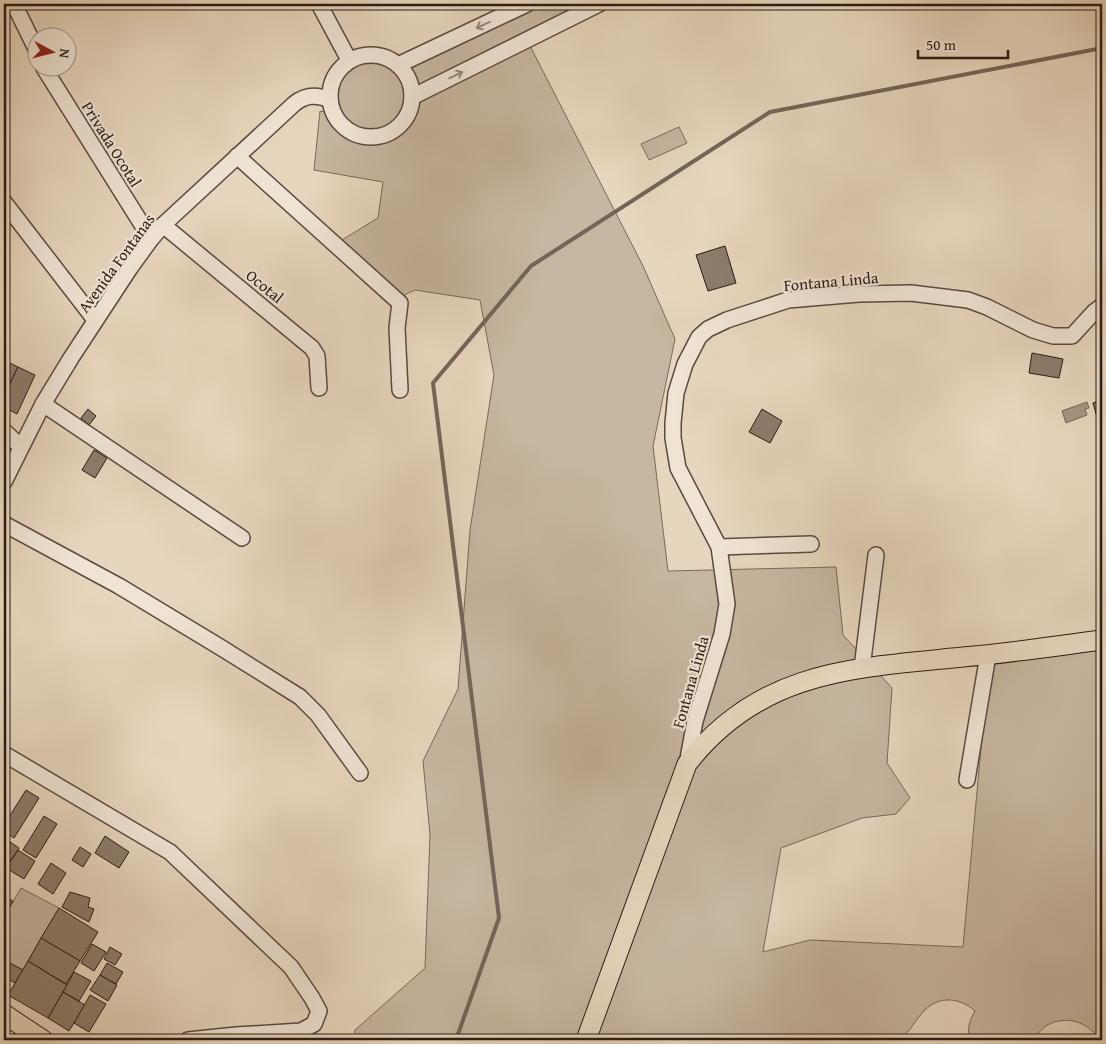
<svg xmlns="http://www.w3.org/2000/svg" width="1106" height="1044" font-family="'Gentium Book Plus',serif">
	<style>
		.green { fill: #c7b6a0; stroke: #79685a }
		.water { fill: #a79684; stroke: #756558 }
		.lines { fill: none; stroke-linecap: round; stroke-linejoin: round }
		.stream { stroke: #756558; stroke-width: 4 }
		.building { fill: #8d7c6c; stroke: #2b1b15 }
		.minor-casing { stroke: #5a4a3f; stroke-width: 18 }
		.major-casing { stroke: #2b1b15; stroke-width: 21 }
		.minor { stroke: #efe4d4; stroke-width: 15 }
		.major { stroke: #e7d6bd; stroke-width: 19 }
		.oneway { stroke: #978a7e }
		.labels { text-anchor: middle; stroke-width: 4.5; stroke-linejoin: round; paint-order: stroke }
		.street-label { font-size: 16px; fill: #2b1b15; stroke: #efe4d4 }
	</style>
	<rect width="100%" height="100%" fill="#e7d6bd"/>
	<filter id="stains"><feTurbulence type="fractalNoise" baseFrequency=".004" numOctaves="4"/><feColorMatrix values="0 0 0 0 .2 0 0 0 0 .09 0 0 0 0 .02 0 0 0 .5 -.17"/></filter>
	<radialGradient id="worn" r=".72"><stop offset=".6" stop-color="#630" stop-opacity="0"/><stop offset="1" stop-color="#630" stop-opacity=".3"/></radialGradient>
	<!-- green -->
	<g class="green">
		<path d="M531,4H590L412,94C409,104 407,115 401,123C373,155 322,125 334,85C337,75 344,66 352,61C369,53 384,58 399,67Z"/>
		<path d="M528,42L643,266L675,339L653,446L668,571L836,567L843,635L892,688L887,763L910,798L896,814L862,818L781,848L763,952L810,940L963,947L989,659L1102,643V1040H1100C1089,1022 1065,1014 1046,1026C1040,1030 1035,1039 1028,1040C1010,1043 989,1040 970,1040C967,1029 969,1021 975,1011C961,998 940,995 925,1010C915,1020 911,1031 899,1040H354L355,1030L425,968L430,835L423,761L458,689L470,530L494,375L480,300L415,290L400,297L337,243L378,218L383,182L314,170L320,111L331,113C337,121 342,127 350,132C366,142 391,137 403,122C409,115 411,106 413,97Z"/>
		<path d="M679,127L687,143L649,160L641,144Z"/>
		<path d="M21,888L59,908L23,970L4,960V917Z"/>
	</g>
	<!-- water -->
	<path class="water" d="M1087,402L1089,408L1085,409L1087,415L1066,423L1062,411Z"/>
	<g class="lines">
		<!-- stream -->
		<path class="stream" d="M456,1040L499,918L433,383L531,266L770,112L1097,49L1102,47"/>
	</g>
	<!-- building -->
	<g class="building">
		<path d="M725,246L736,283L708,291L696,255Z"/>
		<path d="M1032,353L1063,359L1059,378L1029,373Z"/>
		<path d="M4,360L18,367L4,396Z"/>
		<path d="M18,367L35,375L17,414L4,407V396Z"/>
		<path d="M1102,400V415L1097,417L1093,403Z"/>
		<path d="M88,409L96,416L89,425L81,418Z"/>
		<path d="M762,409L782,421L770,443L749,432Z"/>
		<path d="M94,450L107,458L95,478L82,470Z"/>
		<path d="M26,790L39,798L14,838L4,831V825Z"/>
		<path d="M44,816L57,824L36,858L23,850Z"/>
		<path d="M105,836L129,852L119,868L95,853Z"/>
		<path d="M4,838L19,848L6,868L4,867Z"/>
		<path d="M80,847L91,854L83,867L72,860Z"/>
		<path d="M18,850L35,861L24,879L6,868Z"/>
		<path d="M51,863L66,873L53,894L38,884Z"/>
		<path d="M70,892L90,898L88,907L94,909L89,922L62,907Z"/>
		<path d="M4,896L13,901L4,917Z"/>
		<path d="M59,908L98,932L80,961L41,938Z"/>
		<path d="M41,938L80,961L66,984L28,961Z"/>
		<path d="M92,944L106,952L94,971L81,963Z"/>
		<path d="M110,947L122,954L115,965L104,959Z"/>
		<path d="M4,960L23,970L15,983L4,977Z"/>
		<path d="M28,961L67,985L48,1018L8,995Z"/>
		<path d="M107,963L123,972L116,984L100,975Z"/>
		<path d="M74,972L91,981L79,1001L63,992Z"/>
		<path d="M100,975L117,985L108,1001L90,990Z"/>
		<path d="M63,992L85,1005L69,1031L48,1018Z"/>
		<path d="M90,995L106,1004L89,1032L74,1023Z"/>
	</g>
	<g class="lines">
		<!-- minor casing -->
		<g class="minor-casing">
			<g id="minor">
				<path d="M14,4L38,53"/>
				<path d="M319,4L349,60"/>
				<circle cx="371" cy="96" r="41"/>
				<path d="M398,65L527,4"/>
				<path d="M44,68L151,239"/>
				<path d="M412,97L599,4"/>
				<path d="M237,156L400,303L397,328L400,390"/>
				<path d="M4,202L95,320"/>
				<path d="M163,225L312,348L317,356L319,388"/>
				<path d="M43,404L242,538"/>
				<path d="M4,431L21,447"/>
				<path d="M4,482L43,404L71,358L130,268L151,239L163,225L294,104C305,95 316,94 330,100"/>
				<path d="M4,524L119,586L220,647L300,697L318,715L360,773"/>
				<path d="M719,547L811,544"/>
				<path d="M862,668L876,555"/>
				<path d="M4,754L170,852L291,967L312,998L319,1011L314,1024L301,1031L236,1035L188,1040"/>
				<path d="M687,764L695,721L722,634L727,604L719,547L678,468L673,438V423L676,393L685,364L699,337L708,329L727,320L788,300L859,294L911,293L968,300L987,307L1033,330L1053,336H1072L1094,312L1102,306"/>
				<path d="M967,780L988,655"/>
			</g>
		</g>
		<!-- major casing -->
		<g class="major-casing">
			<g id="major">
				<path d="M4,1014L43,1040"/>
				<path d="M586,1040L687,764C760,670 854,668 963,657C1010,653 1056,646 1102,640"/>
			</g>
		</g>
		<!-- minor -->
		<use href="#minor" class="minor"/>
		<!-- major -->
		<use href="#major" class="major"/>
	</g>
	<!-- one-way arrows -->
	<defs><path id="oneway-shaft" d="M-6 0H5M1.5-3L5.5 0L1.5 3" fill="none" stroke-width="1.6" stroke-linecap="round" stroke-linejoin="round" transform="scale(1.25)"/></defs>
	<g class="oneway">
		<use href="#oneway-shaft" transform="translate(483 25) rotate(155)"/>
		<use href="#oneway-shaft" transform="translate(456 75) rotate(-26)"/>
	</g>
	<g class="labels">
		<!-- street labels -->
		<g class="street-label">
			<text transform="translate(112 144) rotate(58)" y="6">Privada Ocotal</text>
			<text transform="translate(116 263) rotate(-54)" y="6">Avenida Fontanas</text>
			<text transform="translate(831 281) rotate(-5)" y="6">Fontana Linda</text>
			<text transform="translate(265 286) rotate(39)" y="6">Ocotal</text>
			<text transform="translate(690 682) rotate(-74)" y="6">Fontana Linda</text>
		</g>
	</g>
	<!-- margin -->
	<rect width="1106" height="1044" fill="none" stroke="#e7d6bd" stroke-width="20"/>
	<rect x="5" y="5" width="1096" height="1034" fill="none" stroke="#2b1b15" stroke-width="2.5"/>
	<rect x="10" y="10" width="1086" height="1024" fill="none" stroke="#2b1b15"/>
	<!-- north arrow -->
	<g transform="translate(52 52) rotate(97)"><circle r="24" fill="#efe4d4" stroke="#a19488"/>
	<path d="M0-4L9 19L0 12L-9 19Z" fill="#8f2418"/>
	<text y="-8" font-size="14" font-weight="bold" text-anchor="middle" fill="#2b1b15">N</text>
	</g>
	<!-- scale -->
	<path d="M918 50v8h90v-8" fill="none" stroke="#2b1b15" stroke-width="2.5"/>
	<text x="926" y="50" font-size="15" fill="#2b1b15" stroke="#efe4d4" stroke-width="4" paint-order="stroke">50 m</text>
	<rect width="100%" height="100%" filter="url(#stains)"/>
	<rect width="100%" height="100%" fill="url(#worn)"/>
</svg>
